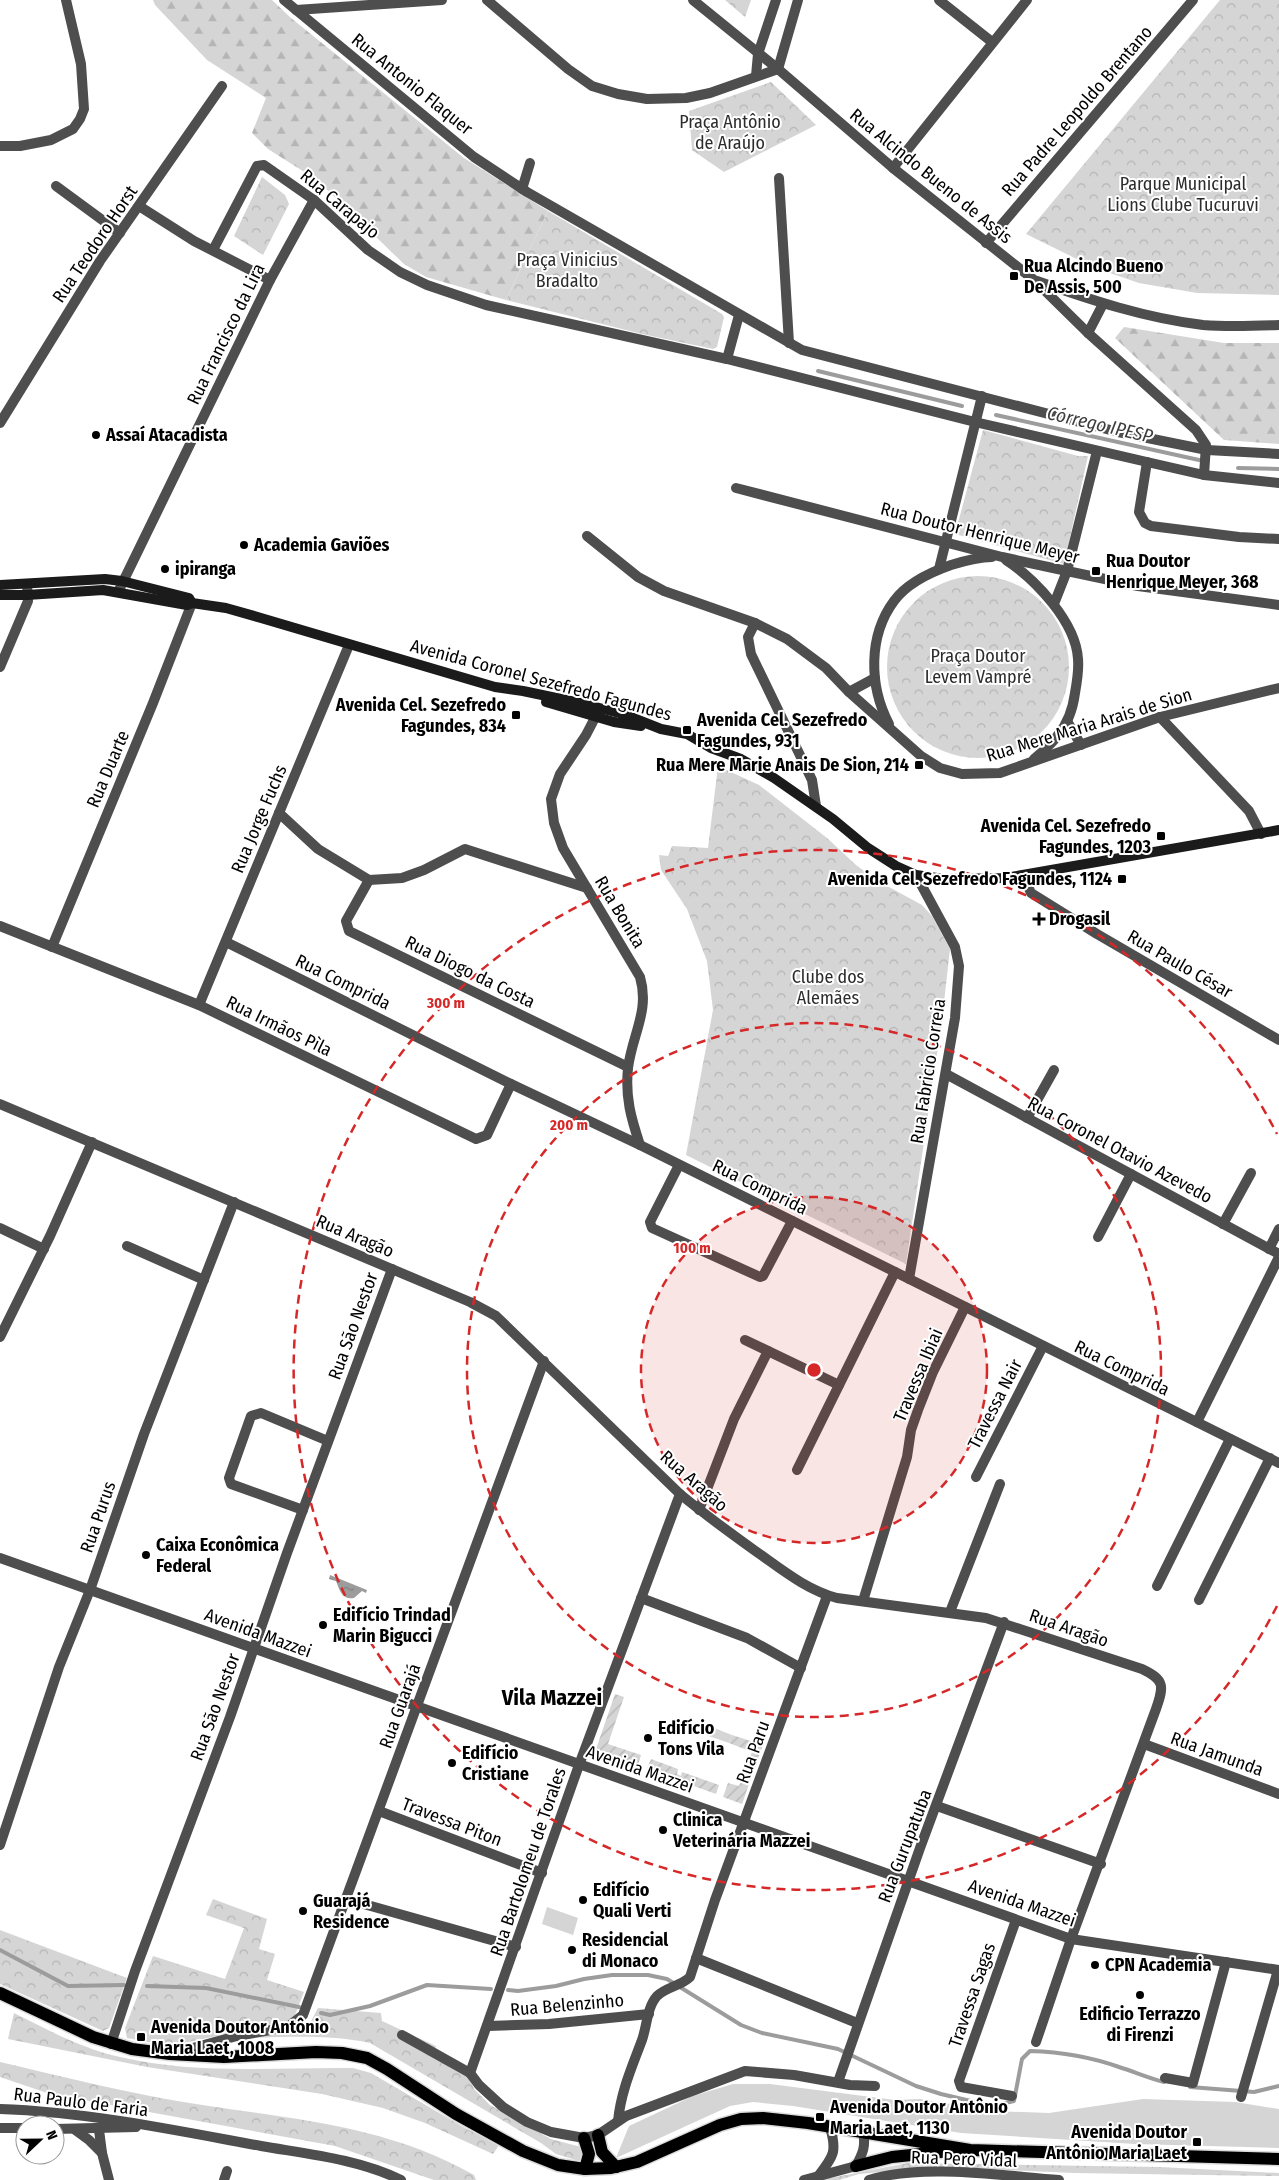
<svg xmlns="http://www.w3.org/2000/svg" width="1279" height="2180" font-family="'Fira Sans Condensed',sans-serif">
	<style>
		.grass { fill: #d5d5d5 }
		.forest { fill: url(#forest-firs) }
		.park { fill: url(#park-crowns) }
		.garden { fill: url(#garden-furrows) }
		.water { fill: url(#water-ripples) }
		.lines { fill: none; stroke-linecap: round; stroke-linejoin: round }
		.stream { stroke: #9c9c9c; stroke-width: 4 }
		.primary-casing { stroke: #dbdbdb; stroke-width: 15 }
		.minor { stroke: #4e4e4e; stroke-width: 10 }
		.tertiary { stroke: #4e4e4e; stroke-width: 10 }
		.secondary { stroke: #1b1b1b; stroke-width: 10 }
		.primary { stroke: #000; stroke-width: 12 }
		.ring { fill: none; stroke: #d62828; stroke-width: 2.5; stroke-dasharray: 9 6 }
		.poi-dot { fill: #000; stroke: #fff; stroke-width: 2 }
		.labels { text-anchor: middle; stroke-width: 4; stroke-linejoin: round; paint-order: stroke }
		.street-label { font-size: 18px; fill: #000; stroke: #fff }
		.park-label { font-size: 18px; fill: #2c2c2c; stroke: #fff }
		.poi-label { font-size: 18px; font-weight: bold; fill: #000; stroke: #fff; text-anchor: start }
		.water-label { font-size: 19px; font-style: italic; fill: #3d3d3d; stroke: #fff }
		.district-label { font-size: 22px; font-weight: bold; fill: #000; stroke: #fff }
		.centre { fill: #d62828; stroke: #fff; stroke-width: 2.5 }
		.ring-label { font-size: 15px; text-anchor: middle; font-weight: bold; fill: #d62828; stroke: #fff; stroke-width: 4; stroke-linejoin: round; paint-order: stroke }
	</style>
	<defs>
		<pattern id="forest-firs" width="22" height="20" patternUnits="userSpaceOnUse" patternTransform="scale(1.25)"><rect width="22" height="20" fill="#d5d5d5"/><path d="M5 1l3.5 6h-7zM16 11l3.5 6h-7z" fill="#b5b5b5"/></pattern>
		<pattern id="park-crowns" width="20" height="18" patternUnits="userSpaceOnUse" patternTransform="scale(1.25)"><rect width="20" height="18" fill="#d5d5d5"/><path d="M2 6a3 3 0 1 1 6 0M12 15a3 3 0 1 1 6 0" fill="none" stroke="#b5b5b5"/></pattern>
		<pattern id="garden-furrows" width="10" height="10" patternUnits="userSpaceOnUse" patternTransform="scale(1.25)"><rect width="10" height="10" fill="#d5d5d5"/><path d="M-1 1l2-2M0 10L10 0M9 11l2-2" fill="none" stroke="#b5b5b5"/></pattern>
		<pattern id="water-ripples" width="26" height="14" patternUnits="userSpaceOnUse" patternTransform="scale(1.25)"><rect width="26" height="14" fill="#9c9c9c"/><path d="M2 4q2-2 4 0t4 0M15 11q2-2 4 0t4 0" fill="none" stroke="#7d7d7d"/></pattern>
	</defs>
	<rect width="100%" height="100%" fill="#fff"/>
	<!-- grass -->
	<g class="grass">
		<path d="M709,1726L732,1735L729,1743L706,1735Z"/>
		<path d="M547,1907L578,1918L573,1935L542,1924Z"/>
		<path d="M733,2084H770L895,2100L920,2099L993,2111L1049,2113L1143,2099L1235,2102L1279,2109V2148L1135,2144L961,2133L793,2106L753,2102L730,2106L616,2158L629,2126L693,2096Z"/>
	</g>
	<!-- forest -->
	<g class="forest">
		<path d="M153,0H272L291,18L464,158L548,211L506,300L426,277L404,264L317,180L268,149L252,133L266,98L207,60L155,5Z"/>
		<path d="M1124,327L1224,343H1279V444L1224,440L1115,338Z"/>
	</g>
	<!-- park -->
	<g class="park">
		<path d="M725,0H751L745,17Z"/>
		<path d="M1220,0H1279V295L1197,293L1139,283L1095,268L1026,234Z"/>
		<path d="M771,82L816,125L724,172L692,150L689,111Z"/>
		<path d="M262,177L285,195L289,204L263,255L234,236Z"/>
		<path d="M548,211L722,314L724,317L717,347L713,349L642,334L506,300Z"/>
		<path d="M983,430L1078,456H1088L1064,564L955,534Z"/>
		<circle cx="978" cy="667" r="91"/>
		<path d="M718,766L759,785L827,838L856,865L878,881L922,905L932,916L950,949L942,1020L906,1264L686,1155L713,1010L707,961L687,909L661,870L659,855L668,856L672,846L708,848Z"/>
		<path d="M213,1899L267,1919L259,1949L275,1954L267,1980L304,1992L293,2020L169,2046L127,2038L125,2028L153,1956L225,1979L244,1928L206,1915Z"/>
		<path d="M0,1930L127,1978L109,2028L103,2031L0,1984Z"/>
		<path d="M318,2008L381,2013L382,2021L436,2046L435,2050L468,2077L475,2090L490,2105L551,2139L581,2147L585,2157L579,2161L556,2154L541,2143L370,2043C329,2034 287,2037 246,2038L300,2030L310,2023Z"/>
		<path d="M14,2013C48,2030 83,2049 120,2057C196,2075 275,2067 353,2068L371,2073L465,2128L499,2145L493,2154L425,2123L383,2108L322,2094L147,2067L8,2039Z"/>
		<path d="M0,2062C52,2074 103,2087 155,2097C264,2118 375,2118 474,2175L476,2180H434L335,2146L50,2094L0,2077Z"/>
		<path d="M908,2163L1160,2167L1279,2173V2176L1074,2173L936,2167L859,2174L839,2180H820Z"/>
	</g>
	<!-- garden -->
	<g class="garden">
		<path d="M615,1694L624,1697L608,1744L641,1755L638,1765L596,1749Z"/>
		<path d="M732,1735L763,1745L742,1804L723,1797L728,1783L739,1786L752,1752L729,1743Z"/>
		<path d="M651,1759L678,1769L677,1774L681,1776L682,1772L719,1785L716,1794L647,1769Z"/>
	</g>
	<!-- water -->
	<path class="water" d="M330,1575L367,1590L366,1593L362,1591L354,1598C342,1600 340,1591 336,1581L329,1579Z"/>
	<g class="lines">
		<!-- stream -->
		<g class="stream">
			<path d="M818,371L962,406"/>
			<path d="M996,415L1199,460"/>
			<path d="M1238,468L1279,469"/>
			<path d="M0,1950L68,1986L124,1985"/>
			<path d="M147,1986L206,1988L299,2007"/>
			<path d="M508,1990L518,1991L556,1986L584,1979L612,1975H648L667,1979L741,2025L762,2033L838,2049L916,2086L941,2094L992,2106L1014,2101L1022,2059L1030,2051C1060,2052 1091,2057 1119,2067C1135,2072 1148,2078 1164,2082"/>
			<path d="M321,2013L330,2015L370,2006L427,1985L491,1989"/>
			<path d="M1190,2087L1254,2092L1279,2086"/>
		</g>
		<!-- primary casing -->
		<g class="primary-casing">
			<g id="primary">
				<path d="M0,1993L93,2037L132,2049L170,2054L224,2057L316,2052L342,2053L367,2058L387,2069L456,2114L523,2151L558,2165L585,2169L611,2168L637,2162L720,2125L741,2119L763,2118L808,2123L970,2150L1279,2159"/>
				<path d="M598,2135L602,2152L616,2167"/>
				<path d="M584,2138L589,2154L585,2169"/>
				<path d="M856,2166L892,2157L950,2151"/>
			</g>
		</g>
		<!-- minor -->
		<g class="minor">
			<path d="M284,0L474,157L527,192L802,350L1118,432L1207,450L1279,454"/>
			<path d="M487,0L568,69L592,86L618,94L647,99L686,98L710,93L778,69L798,0"/>
			<path d="M693,0L778,69L893,168L1034,280L1088,333L1196,430L1206,445L1204,475"/>
			<path d="M939,0L992,42"/>
			<path d="M296,10L442,0"/>
			<path d="M756,76L758,54L776,0"/>
			<path d="M0,146H20L51,140L73,129L80,119L84,109L81,64L66,0"/>
			<path d="M893,168L1027,0"/>
			<path d="M779,178L789,343"/>
			<path d="M56,186L120,233"/>
			<path d="M522,189L530,163"/>
			<path d="M139,206L194,241L270,280"/>
			<path d="M986,243L1193,0"/>
			<path d="M213,250L257,166L264,165L314,200L368,250L400,272L427,285L486,305L727,359L975,422L1147,462L1204,475L1279,483"/>
			<path d="M1037,281C1091,300 1145,318 1203,325C1228,327 1254,326 1279,325"/>
			<path d="M1088,333L1103,304"/>
			<path d="M727,359L739,315"/>
			<path d="M0,423L100,261L222,86"/>
			<path d="M1147,462L1139,512L1145,523L1151,526L1239,537L1279,539"/>
			<path d="M736,488L1002,557L1067,571L1138,586L1279,605"/>
			<path d="M587,536L638,577L664,591L755,623L787,639L826,668L849,692L921,756L940,768L962,774L1000,773L1160,717L1279,688"/>
			<path d="M1006,560C1035,579 1076,622 1078,659C1079,670 1077,682 1075,693C1073,708 1068,723 1058,735C1052,744 1042,752 1034,759"/>
			<path d="M939,569L982,396"/>
			<path d="M118,592L270,280L314,200"/>
			<path d="M1054,604L1067,571L1097,451"/>
			<path d="M755,623L748,637L751,654L812,780L816,806"/>
			<path d="M0,667L28,601L27,584"/>
			<path d="M849,692L875,678"/>
			<path d="M599,710L586,735L560,774L551,799L554,823L563,848L640,977C650,1011 632,1035 628,1068C625,1097 631,1118 640,1145"/>
			<path d="M1160,717L1249,811L1261,834"/>
			<path d="M1067,721L1081,745"/>
			<path d="M889,724C869,686 868,636 894,601C907,583 931,572 951,565C964,561 978,557 992,557"/>
			<path d="M279,813L318,849L369,880L402,878L424,870L465,849L587,888"/>
			<path d="M1023,875L1031,893L1097,934L1279,1040"/>
			<path d="M369,880L346,921L349,931L628,1067"/>
			<path d="M0,926L199,1005L476,1139L487,1135L511,1084"/>
			<path d="M226,942L511,1084L640,1145L1279,1463"/>
			<path d="M52,947L153,703L192,603"/>
			<path d="M199,1005L349,645"/>
			<path d="M946,1074L1279,1254"/>
			<path d="M0,1104L470,1302L496,1316L680,1494C704,1514 729,1532 754,1550C780,1568 806,1590 837,1598L986,1618L1142,1669C1165,1680 1164,1686 1156,1709L1071,1939L1036,2042"/>
			<path d="M1027,1118L1054,1070"/>
			<path d="M679,1165L650,1222L652,1228L760,1277L763,1276L792,1221"/>
			<path d="M1223,1224L1251,1173"/>
			<path d="M0,1228L44,1249"/>
			<path d="M1098,1237L1131,1174"/>
			<path d="M127,1246L204,1280"/>
			<path d="M1269,1249L1279,1229"/>
			<path d="M909,1279L955,1018L959,966L955,947L916,875"/>
			<path d="M0,1337L50,1236L92,1142"/>
			<path d="M745,1340L839,1385"/>
			<path d="M1197,1422L1279,1257"/>
			<path d="M797,1470L895,1272"/>
			<path d="M976,1477L1043,1346"/>
			<path d="M303,1510L231,1484L229,1478L251,1416L261,1413L328,1441"/>
			<path d="M699,1510L734,1419L768,1351"/>
			<path d="M1157,1586L1230,1439"/>
			<path d="M641,1598L747,1638L801,1668"/>
			<path d="M1199,1600L1270,1458"/>
			<path d="M863,1601L907,1457L911,1430L918,1410L933,1372L965,1307"/>
			<path d="M950,1612L1000,1484"/>
			<path d="M1144,1744L1279,1794"/>
			<path d="M937,1806L1101,1864"/>
			<path d="M379,1811L542,1873"/>
			<path d="M0,1845L59,1667L90,1590L144,1434L234,1202"/>
			<path d="M346,1899L516,1947"/>
			<path d="M696,1958L857,2023"/>
			<path d="M488,2026L549,2024L649,2014"/>
			<path d="M402,2035L470,2073L479,2085L503,2107L527,2122L551,2132L584,2138L598,2135L626,2116L745,2071L794,2075L850,2085L875,2086"/>
			<path d="M111,2044L135,1971L230,1717L287,1553L392,1269"/>
			<path d="M178,2052L237,2036L288,2027L303,2015L544,1361"/>
			<path d="M470,2073L579,1765L680,1494"/>
			<path d="M1165,2078L1193,2083L1226,1962"/>
			<path d="M838,2082L920,1848L1004,1622"/>
			<path d="M1012,2096L961,2087L959,2081L1016,1920"/>
			<path d="M1241,2097L1278,1970"/>
			<path d="M618,2121C621,2091 632,2067 642,2040C647,2026 647,2007 657,1996C666,1987 681,1986 690,1977L715,1900L827,1596"/>
			<path d="M74,2129L89,2140L102,2153"/>
			<path d="M99,2130L102,2153L109,2180"/>
			<path d="M224,2180L227,2171"/>
			<path d="M869,2180C922,2163 1003,2176 1059,2180"/>
		</g>
		<!-- tertiary -->
		<g class="tertiary">
			<path d="M0,1558L1071,1939L1279,1970"/>
			<path d="M0,2109C88,2112 174,2130 261,2146C307,2154 358,2159 401,2180"/>
			<path d="M0,2128H25"/>
			<path d="M55,2129L136,2127"/>
			<path d="M819,2175C834,2156 837,2151 830,2127"/>
			<path d="M804,2180L856,2166C863,2153 866,2146 863,2132"/>
		</g>
		<!-- secondary -->
		<g class="secondary">
			<path d="M0,585L105,579L122,581L189,598L192,603L226,608L261,618L495,687L523,691L580,703L623,714L661,729L687,734L711,748L741,759L774,778L833,819L868,848L896,866L916,875L944,879L1005,878L1279,830"/>
			<path d="M0,595H27L103,590L187,605L192,603"/>
			<path d="M546,702L614,722L641,726"/>
		</g>
		<!-- primary -->
		<use href="#primary" class="primary"/>
	</g>
	<!-- distance rings -->
	<circle cx="814" cy="1370" r="173" fill="#d62828" fill-opacity=".12"/>
	<g class="ring">
		<circle cx="814" cy="1370" r="173"/>
		<circle cx="814" cy="1370" r="347"/>
		<path d="M1277 1606A520 520 0 1 1 1277 1134"/>
	</g>
	<!-- markers -->
	<g class="poi-dot">
		<rect x="1009" y="271" width="10" height="10" rx="2.5"/>
		<circle cx="96" cy="435" r="5"/>
		<circle cx="244" cy="545" r="5"/>
		<circle cx="165" cy="569" r="5"/>
		<rect x="1091" y="566" width="10" height="10" rx="2.5"/>
		<rect x="511" y="710" width="10" height="10" rx="2.5"/>
		<rect x="682" y="725" width="10" height="10" rx="2.5"/>
		<rect x="914" y="760" width="10" height="10" rx="2.5"/>
		<rect x="1156" y="831" width="10" height="10" rx="2.5"/>
		<rect x="1117" y="874" width="10" height="10" rx="2.5"/>
		<path d="M1036.5 911.5h5v5h5v5h-5v5h-5v-5h-5v-5h5z"/>
		<circle cx="146" cy="1555" r="5"/>
		<circle cx="323" cy="1625" r="5"/>
		<circle cx="648" cy="1738" r="5"/>
		<circle cx="452" cy="1763" r="5"/>
		<circle cx="663" cy="1830" r="5"/>
		<circle cx="583" cy="1900" r="5"/>
		<circle cx="303" cy="1911" r="5"/>
		<circle cx="572" cy="1950" r="5"/>
		<circle cx="1095" cy="1965" r="5"/>
		<circle cx="1140" cy="1995" r="5"/>
		<rect x="136" y="2032" width="10" height="10" rx="2.5"/>
		<rect x="815" y="2112" width="10" height="10" rx="2.5"/>
		<rect x="1192" y="2137" width="10" height="10" rx="2.5"/>
	</g>
	<g class="labels">
		<!-- street labels -->
		<g class="street-label">
			<text transform="translate(412 84) rotate(39)" y="6">Rua Antonio Flaquer</text>
			<text transform="translate(1077 111) rotate(-49)" y="6">Rua Padre Leopoldo Brentano</text>
			<text transform="translate(931 176) rotate(39)" y="6">Rua Alcindo Bueno de Assis</text>
			<text transform="translate(340 204) rotate(40)" y="6">Rua Carapajo</text>
			<text transform="translate(95 244) rotate(-56)" y="6">Rua Teodoro Horst</text>
			<text transform="translate(226 334) rotate(-64)" y="6">Rua Francisco da Lira</text>
			<text transform="translate(980 533) rotate(14)" y="6">Rua Doutor Henrique Meyer</text>
			<text transform="translate(541 680) rotate(15)" y="6">Avenida Coronel Sezefredo Fagundes</text>
			<text transform="translate(1089 725) rotate(-17)" y="6">Rua Mere Maria Arais de Sion</text>
			<text transform="translate(108 769) rotate(-67)" y="6">Rua Duarte</text>
			<text transform="translate(259 819) rotate(-67)" y="6">Rua Jorge Fuchs</text>
			<text transform="translate(620 912) rotate(59)" y="6">Rua Bonita</text>
			<text transform="translate(1180 964) rotate(30)" y="6">Rua Paulo César</text>
			<text transform="translate(470 972) rotate(26)" y="6">Rua Diogo da Costa</text>
			<text transform="translate(343 982) rotate(26)" y="6">Rua Comprida</text>
			<text transform="translate(279 1026) rotate(26)" y="6">Rua Irmãos Pìla</text>
			<text transform="translate(928 1071) rotate(-81)" y="6">Rua Fabricio Correia</text>
			<text transform="translate(1120 1150) rotate(28)" y="6">Rua Coronel Otavio Azevedo</text>
			<text transform="translate(760 1187) rotate(26)" y="6">Rua Comprida</text>
			<text transform="translate(355 1236) rotate(23)" y="6">Rua Aragão</text>
			<text transform="translate(353 1326) rotate(-70)" y="6">Rua São Nestor</text>
			<text transform="translate(1122 1368) rotate(26)" y="6">Rua Comprida</text>
			<text transform="translate(918 1375) rotate(-67)" y="6">Travessa Ibiai</text>
			<text transform="translate(995 1404) rotate(-63)" y="6">Travessa Nair</text>
			<text transform="translate(694 1481) rotate(41)" y="6">Rua Aragão</text>
			<text transform="translate(98 1517) rotate(-71)" y="6">Rua Purus</text>
			<text transform="translate(1069 1628) rotate(19)" y="6">Rua Aragão</text>
			<text transform="translate(258 1633) rotate(20)" y="6">Avenida Mazzei</text>
			<text transform="translate(400 1706) rotate(-70)" y="6">Rua Guarajá</text>
			<text transform="translate(215 1707) rotate(-70)" y="6">Rua São Nestor</text>
			<text transform="translate(753 1752) rotate(-70)" y="6">Rua Paru</text>
			<text transform="translate(1217 1754) rotate(20)" y="6">Rua Jamunda</text>
			<text transform="translate(640 1769) rotate(19)" y="6">Avenida Mazzei</text>
			<text transform="translate(452 1822) rotate(21)" y="6">Travessa Piton</text>
			<text transform="translate(905 1846) rotate(-69)" y="6">Rua Gurupatuba</text>
			<text transform="translate(528 1862) rotate(-71)" y="6">Rua Bartolomeu de Torales</text>
			<text transform="translate(1022 1903) rotate(19)" y="6">Avenida Mazzei</text>
			<text transform="translate(972 1995) rotate(-71)" y="6">Travessa Sagas</text>
			<text transform="translate(567 2005) rotate(-5)" y="6">Rua Belenzinho</text>
			<text transform="translate(81 2102) rotate(7)" y="6">Rua Paulo de Faria</text>
			<text transform="translate(964 2159) rotate(2)" y="6">Rua Pero Vidal</text>
		</g>
		<!-- park labels -->
		<g class="park-label">
			<text x="730" y="128">Praça Antônio<tspan x="730" dy="21">de Araújo</tspan></text>
			<text x="1183" y="190">Parque Municipal<tspan x="1183" dy="21">Lions Clube Tucuruvi</tspan></text>
			<text x="567" y="266">Praça Vinicius<tspan x="567" dy="21">Bradalto</tspan></text>
			<text x="978" y="662">Praça Doutor<tspan x="978" dy="21">Levem Vampré</tspan></text>
			<text x="828" y="983">Clube dos<tspan x="828" dy="21">Alemães</tspan></text>
		</g>
		<!-- poi labels -->
		<g class="poi-label">
			<text x="1024" y="272">Rua Alcindo Bueno<tspan x="1024" dy="21">De Assis, 500</tspan></text>
			<text x="106" y="441">Assaí Atacadista</text>
			<text x="254" y="551">Academia Gaviões</text>
			<text x="1106" y="567">Rua Doutor<tspan x="1106" dy="21">Henrique Meyer, 368</tspan></text>
			<text x="175" y="575">ipiranga</text>
			<text x="506" y="711" text-anchor="end">Avenida Cel. Sezefredo<tspan x="506" dy="21">Fagundes, 834</tspan></text>
			<text x="697" y="726">Avenida Cel. Sezefredo<tspan x="697" dy="21">Fagundes, 931</tspan></text>
			<text x="909" y="771" text-anchor="end">Rua Mere Marie Anais De Sion, 214</text>
			<text x="1151" y="832" text-anchor="end">Avenida Cel. Sezefredo<tspan x="1151" dy="21">Fagundes, 1203</tspan></text>
			<text x="1112" y="885" text-anchor="end">Avenida Cel. Sezefredo Fagundes, 1124</text>
			<text x="1049" y="925">Drogasil</text>
			<text x="156" y="1551">Caixa Econômica<tspan x="156" dy="21">Federal</tspan></text>
			<text x="333" y="1621">Edifício Trindad<tspan x="333" dy="21">Marin Bigucci</tspan></text>
			<text x="658" y="1734">Edifício<tspan x="658" dy="21">Tons Vila</tspan></text>
			<text x="462" y="1759">Edifício<tspan x="462" dy="21">Cristiane</tspan></text>
			<text x="673" y="1826">Clinica<tspan x="673" dy="21">Veterinária Mazzei</tspan></text>
			<text x="593" y="1896">Edifício<tspan x="593" dy="21">Quali Verti</tspan></text>
			<text x="313" y="1907">Guarajá<tspan x="313" dy="21">Residence</tspan></text>
			<text x="582" y="1946">Residencial<tspan x="582" dy="21">di Monaco</tspan></text>
			<text x="1105" y="1971">CPN Academia</text>
			<text x="1140" y="2020" text-anchor="middle">Edificio Terrazzo<tspan x="1140" dy="21">di Firenzi</tspan></text>
			<text x="151" y="2033">Avenida Doutor Antônio<tspan x="151" dy="21">Maria Laet, 1008</tspan></text>
			<text x="830" y="2113">Avenida Doutor Antônio<tspan x="830" dy="21">Maria Laet, 1130</tspan></text>
			<text x="1187" y="2138" text-anchor="end">Avenida Doutor<tspan x="1187" dy="21">Antônio Maria Laet</tspan></text>
		</g>
		<!-- water labels -->
		<g class="water-label">
			<text transform="translate(1100 424) rotate(13)" y="7">Córrego IPESP</text>
		</g>
		<!-- district labels -->
		<g class="district-label">
			<text x="552" y="1705">Vila Mazzei</text>
		</g>
	</g>
	<circle cx="814" cy="1370" r="8" class="centre"/>
	<g class="ring-label">
		<text x="446" y="1008">300 m</text>
		<text x="569" y="1130">200 m</text>
		<text x="692" y="1253">100 m</text>
	</g>
	<!-- north arrow -->
	<g transform="translate(40 2140) rotate(68)"><circle r="24" fill="#ffffff" stroke="#999999"/>
	<path d="M0-4L9 19L0 12L-9 19Z" fill="#000000"/>
	<text y="-8" font-size="14" font-weight="bold" text-anchor="middle" fill="#000000">N</text>
	</g>
</svg>
